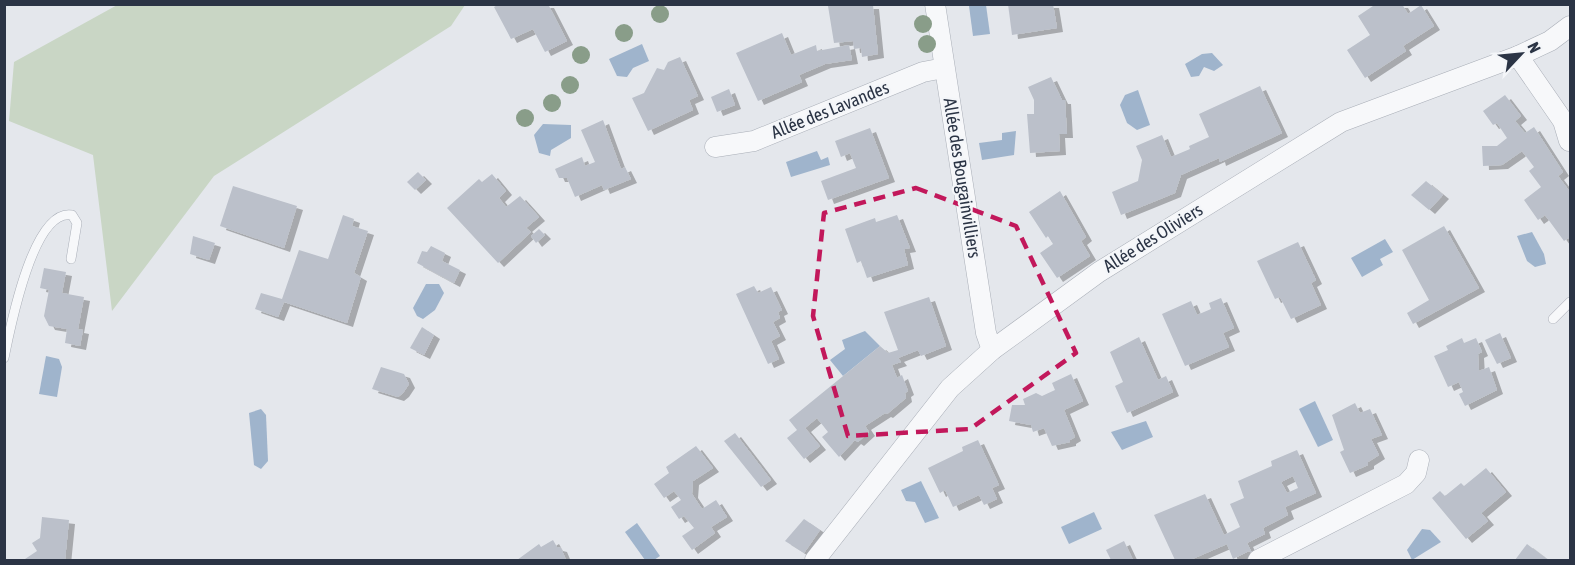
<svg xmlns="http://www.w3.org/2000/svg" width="1575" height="565" font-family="'Asap Condensed',sans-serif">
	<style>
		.green { fill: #c9d6c5 }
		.water { fill: #9fb4cc }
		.building { fill: #bbc0ca; fill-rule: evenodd; filter: url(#shadow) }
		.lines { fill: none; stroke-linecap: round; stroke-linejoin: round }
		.lane-casing { stroke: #a9aeb7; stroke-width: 10 }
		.street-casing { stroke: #a9aeb7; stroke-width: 21 }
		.lane { stroke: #f7f8fa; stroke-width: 9 }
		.street { stroke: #f7f8fa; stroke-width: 20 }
		.tree { fill: #899d89 }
		.marked { fill: none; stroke: #c2185b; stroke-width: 4.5; stroke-dasharray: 12 8; stroke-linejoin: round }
		.labels { text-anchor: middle; stroke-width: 4.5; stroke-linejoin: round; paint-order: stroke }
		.street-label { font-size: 18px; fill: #2b3445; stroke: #f4f6f9 }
	</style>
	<defs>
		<filter id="shadow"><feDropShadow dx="6" dy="4" stdDeviation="0" flood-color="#0004"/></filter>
	</defs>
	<rect width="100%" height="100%" fill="#e4e7ec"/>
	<!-- green -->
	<path class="green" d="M119,4H465V5L451,26L214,176L112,311L93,155L9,121L14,62Z"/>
	<!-- water -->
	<g class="water">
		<path d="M986,5L990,34L973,36L969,6Z"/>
		<path d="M642,44L649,61L633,68L627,77L617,76L609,59Z"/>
		<path d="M1212,53L1223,65L1214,71L1204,67L1199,76L1191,77L1185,64L1202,54Z"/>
		<path d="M1138,90L1150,125L1137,130L1127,123L1120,105L1125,95Z"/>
		<path d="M543,124L571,125V138L551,150L550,156L539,153L534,135Z"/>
		<path d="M1016,131L1014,155L982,160L979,143L1002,140V133Z"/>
		<path d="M817,151L821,160L828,157L830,165L791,177L786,162Z"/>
		<path d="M1532,232L1544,254L1546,264L1535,267L1527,261L1517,236Z"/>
		<path d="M1385,239L1393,252L1380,259L1383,265L1362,277L1351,258Z"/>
		<path d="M426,284H439L444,293L435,310L423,319L417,316L413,308Z"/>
		<path d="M865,331L880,346L843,376L830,360L845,349L842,340Z"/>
		<path d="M46,356L59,359L62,367L57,397L39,394Z"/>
		<path d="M1315,401L1333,440L1318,447L1299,409Z"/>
		<path d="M261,409L266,415L268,461L261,469L254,465L249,413Z"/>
		<path d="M1146,421L1153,437L1122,450L1111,432Z"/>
		<path d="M921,481L939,518L925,523L915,502L906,501L901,490Z"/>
		<path d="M1094,512L1102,529L1069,544L1061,527Z"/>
		<path d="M637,523L660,556L654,560H645L625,532Z"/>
		<path d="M1422,529L1430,530L1441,542L1412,560L1407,550Z"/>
	</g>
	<!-- building -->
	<g class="building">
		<path d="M499,4H548L567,41L545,52L533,29L511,39L494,7Z"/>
		<path d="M1008,4H1053L1057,28L1012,35Z"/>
		<path d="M1376,4H1402L1408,14L1421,5L1434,26L1403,46L1406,51L1365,78L1347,50L1370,35L1358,16Z"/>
		<path d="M834,5H873L878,54L862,57L861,48L854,49L853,41L834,43L828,6Z"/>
		<path d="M782,33L791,55L816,45L817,51L849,45L852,60L825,64L799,75L802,82L758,101L736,53Z"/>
		<path d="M680,57L698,96L689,100L693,110L648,131L632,98L644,93L657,68L664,70L668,62Z"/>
		<path d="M1051,77L1062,100H1065L1067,134H1059L1060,151L1030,153L1027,114H1034V100L1028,87Z"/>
		<path d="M1260,86L1282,133L1220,162L1219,158L1181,175L1175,193L1121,215L1112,192L1138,181L1142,160L1136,146L1162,135L1171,157L1190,149L1189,146L1209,137L1199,114Z"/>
		<path d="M729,89L735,105L717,112L711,97Z"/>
		<path d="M1505,95L1521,116L1515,121L1525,133L1534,127L1563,172L1558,176L1570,192V237L1564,241L1545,215L1538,220L1524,200L1541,187L1529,171L1534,167L1522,151L1502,165L1483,166L1482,146H1497L1507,138L1497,123L1493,125L1483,111Z"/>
		<path d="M603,120L621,169L625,167L631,179L604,190L602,185L575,197L567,178H559L555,169L582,157L585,166L595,162L581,130Z"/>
		<path d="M870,128L889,178L828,200L821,181L856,168L850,153L841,157L835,141Z"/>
		<path d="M418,172L426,180L415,190L407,182Z"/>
		<path d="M492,174L506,191L499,198L506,207L520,196L539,217L526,228L531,232L498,263L447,208L479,179L482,182Z"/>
		<path d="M1426,181L1443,195L1429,210L1411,195Z"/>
		<path d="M233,186L297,206L284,248L220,226Z"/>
		<path d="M1060,191L1086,237L1081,241L1090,256L1057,278L1040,253L1053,244L1048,236L1046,238L1029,212Z"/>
		<path d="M343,215L354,219L352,226L368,231L354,273L361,277L347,323L284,302L278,317L255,309L261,293L282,299L299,250L328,259Z"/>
		<path d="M897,215L910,248L904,249L908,265L867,278L861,261L857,263L845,229L875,218L876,222Z"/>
		<path d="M1444,226L1479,288L1413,324L1407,313L1429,300L1402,250Z"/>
		<path d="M539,229L545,235L536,243L531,236Z"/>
		<path d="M193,236L215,243L209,260L190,254Z"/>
		<path d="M1298,242L1316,280L1311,283L1321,305L1291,319L1280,297L1275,299L1257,261Z"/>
		<path d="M431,246L445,253L442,261L460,270L454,283L417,263L422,251L427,252Z"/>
		<path d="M44,268L66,272L62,293L84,297L78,329L83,330L80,346L65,343L67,329L49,326L44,316L49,290L40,288Z"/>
		<path d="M754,286L758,293L771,287L782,310L778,312L780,318L773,322L780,336L771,341L779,359L768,364L736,294Z"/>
		<path d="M929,297L946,346L921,356L918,350L898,358L901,362L892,365L897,378L902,375L908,391L905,393L906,398L887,414L885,413L865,426L869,432L858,442L855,440L839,457L822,437L828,432L817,418L805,428L820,446L804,459L787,438L797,430L789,420L880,346L888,353L898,350L884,312Z"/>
		<path d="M1221,298L1234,328L1223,333L1229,347L1185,366L1162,314L1191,301L1197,315L1211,309L1209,303Z"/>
		<path d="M422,327L434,335L424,355L410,348Z"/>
		<path d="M1500,333L1511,358L1497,364L1485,340Z"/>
		<path d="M1139,337L1158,380L1166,376L1173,392L1127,413L1115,386L1123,382L1110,352Z"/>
		<path d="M1462,338L1464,343L1476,338L1482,352L1478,354L1479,371L1489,367L1497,390L1465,406L1459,394L1463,392L1459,382L1448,387L1434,356L1448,350L1446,346Z"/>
		<path d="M381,367L404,374L409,384L403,393L398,397L372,389Z"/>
		<path d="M1071,374L1083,401L1064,410L1075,437L1070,440V442L1052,446L1044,428L1033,432L1031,425L1009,421L1012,405H1025L1023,399L1036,393L1042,396L1055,390L1052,383Z"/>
		<path d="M1355,403L1360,413L1370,409L1382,435L1371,439L1379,455L1368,462V465L1350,473L1340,452L1344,450L1332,415Z"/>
		<path d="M735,433L771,480L761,487L724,441Z"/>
		<path d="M978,440L999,485L992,488L997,499L984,505L979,495L953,507L945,490L940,493L928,468L963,451L962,447Z"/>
		<path d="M696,446L713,468L693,481L692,494L702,509L716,500L727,517L711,527L715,533L692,550L682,536L694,528L684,516L679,519L671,507L681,500L674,491L664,498L654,484L669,473L666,467Z"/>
		<path d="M1297,450L1316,493L1285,507L1288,515L1263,528L1265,534L1247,543L1252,553L1249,551L1233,559L1227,544L1190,560H1175L1154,515L1205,494L1224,535L1240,527L1230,504L1244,498L1238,481L1272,466L1271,461ZM1293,476L1298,488L1287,493L1281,482Z"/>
		<path d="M1486,468L1506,492L1481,513L1488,521L1466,539L1432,498L1440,491L1445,496L1461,483L1464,486Z"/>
		<path d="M42,517L69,520L65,560L25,559L37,551L32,543L40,538Z"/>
		<path d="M804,519L820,530L804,553L785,541Z"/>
		<path d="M553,540L557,547L561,548L566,560H517L539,544L541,547Z"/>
		<path d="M1124,541L1133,560H1111L1106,550Z"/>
		<path d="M1527,544L1548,560H1515Z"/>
	</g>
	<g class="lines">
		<!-- lane casing -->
		<g class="lane-casing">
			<g id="lane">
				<path d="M1553,319L1570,302"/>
				<path d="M4,358C10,329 33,208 72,215L77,223L71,259"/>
			</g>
		</g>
		<!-- street casing -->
		<g class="street-casing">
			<g id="street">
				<path d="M935,4L986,333L992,350"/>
				<path d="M1518,56L1563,121L1569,141"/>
				<path d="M715,147L754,141L923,72L944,68"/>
				<path d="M815,560L950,388L992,350L1099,272L1341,122L1518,56L1550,41L1570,26"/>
				<path d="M1258,560L1406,484L1416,473L1419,460"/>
			</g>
		</g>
		<!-- lane -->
		<use href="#lane" class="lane"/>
		<!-- street -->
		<use href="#street" class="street"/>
	</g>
	<!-- trees -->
	<g class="tree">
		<circle cx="660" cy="14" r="9"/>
		<circle cx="923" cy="24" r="9"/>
		<circle cx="624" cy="33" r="9"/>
		<circle cx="927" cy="44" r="9"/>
		<circle cx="581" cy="55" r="9"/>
		<circle cx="570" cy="85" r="9"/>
		<circle cx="552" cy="103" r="9"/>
		<circle cx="525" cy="118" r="9"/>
	</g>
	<!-- marked area -->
	<path class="marked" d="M916,188L1016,226L1076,353L970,429L848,436L813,316L824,213Z"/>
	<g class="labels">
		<!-- street labels -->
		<g class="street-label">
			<text transform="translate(830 110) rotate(-22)" y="6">Allée des Lavandes</text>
			<text transform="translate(962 178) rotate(81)" y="6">Allée des Bougainvilliers</text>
			<text transform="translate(1153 238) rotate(-32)" y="6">Allée des Oliviers</text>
		</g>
	</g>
	<!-- border -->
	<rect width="1575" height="565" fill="none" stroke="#2b3445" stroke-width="12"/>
	<!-- north arrow -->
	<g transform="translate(1521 54) rotate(64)" stroke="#f4f6f9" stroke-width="4.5" paint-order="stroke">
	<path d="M0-4.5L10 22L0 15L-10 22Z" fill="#2b3445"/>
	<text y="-9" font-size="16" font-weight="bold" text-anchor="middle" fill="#2b3445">N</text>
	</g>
</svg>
